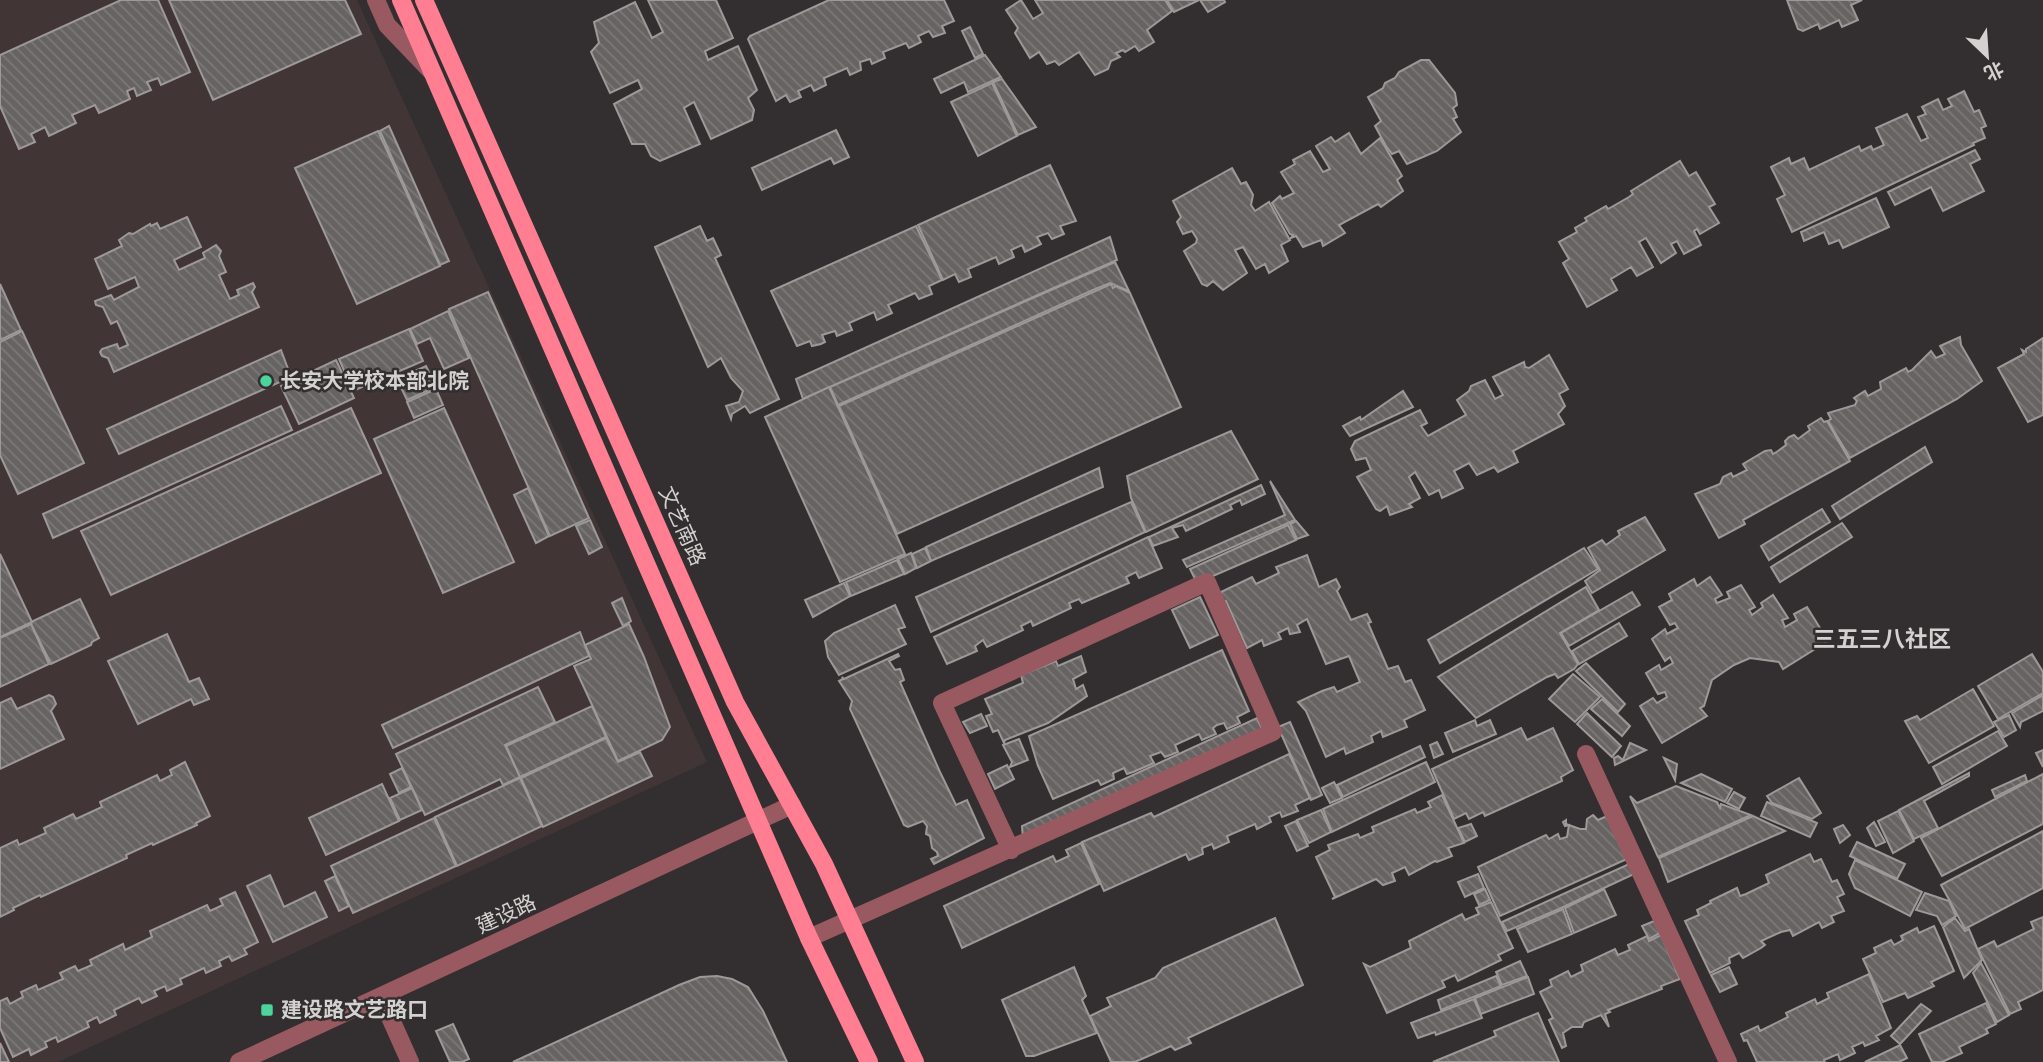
<svg xmlns="http://www.w3.org/2000/svg" width="2043" height="1062" font-family="'Golos Text','Noto Sans SC',sans-serif">
	<style>
		.built { fill: #413536 }
		.building { fill: url(#building-back-hatch); stroke: #9e9999; stroke-width: 2 }
		.lines { fill: none; stroke-linecap: round; stroke-linejoin: round }
		.minor { stroke: #985961; stroke-width: 18 }
		.major { stroke: #ff7e91; stroke-width: 18 }
		.poi-dot { fill: #4bd49b; stroke: #332e2f; stroke-width: 2.5 }
		.labels { text-anchor: middle; stroke-width: 5; stroke-linejoin: round; paint-order: stroke }
		.poi-label { font-size: 21px; font-weight: bold; fill: #d4d1d1; stroke: #332e2f; text-anchor: start }
		.street-label { font-size: 21px; fill: #d4d1d1; stroke: #332e2f }
		.neighbourhood-label { font-size: 23px; font-weight: bold; fill: #d4d1d1; stroke: #332e2f }
	</style>
	<defs>
		<pattern id="building-back-hatch" width="6" height="6" patternUnits="userSpaceOnUse" patternTransform="scale(1.75)"><rect width="6" height="6" fill="#686363"/><path d="M-1 5l2 2M0 0l6 6M5-1l2 2" fill="none" stroke="#7d7878"/></pattern>
	</defs>
	<rect width="100%" height="100%" fill="#332e2f"/>
	<!-- built -->
	<path class="built" d="M0,0H357L707,762L58,1062H0Z"/>
	<!-- building -->
	<g class="building">
		<path d="M121,0H158L190,72L161,85L158,78L147,82L151,90L137,96L134,88L127,91L130,99L99,113L95,105L72,115L76,123L49,136L45,127L31,134L35,142L19,149L0,106V55Z"/>
		<path d="M169,0H345L361,34L213,100Z"/>
		<path d="M648,0H716L733,38L705,51L708,60L738,46L757,90L748,98L754,110L752,120L711,139L694,102L684,108L700,144L660,161L651,156L645,144H632L614,104L642,89L638,80L610,93L591,52L599,43L594,22L635,2L652,38L663,32Z"/>
		<path d="M829,0H944L954,21L942,26L945,33L933,37L929,31L918,36L921,42L909,48L906,43L883,52L885,58L872,64L870,59L860,62L861,70L850,75L847,68L824,78L826,85L814,91L811,85L798,91L801,97L790,102L786,95L776,101L748,39L750,36Z"/>
		<path d="M1021,0L1033,19L1043,13L1035,0H1165L1172,11L1147,30L1154,42L1139,51L1135,46L1125,52L1123,50L1116,53L1120,57L1111,61L1108,69L1095,75L1079,52L1059,65L1055,61L1047,64L1039,52L1030,58L1015,33L1018,28L1006,10Z"/>
		<path d="M1167,0H1199L1174,12Z"/>
		<path d="M1200,0H1224L1225,2L1208,12Z"/>
		<path d="M1787,0H1862L1851,5L1858,20L1842,27L1839,20L1820,29L1818,24L1803,31L1798,29Z"/>
		<path d="M970,27L983,54L975,58L962,31Z"/>
		<path d="M985,55L1001,77L968,92L964,82L941,93L934,79Z"/>
		<path d="M1421,60H1429L1455,93L1457,105L1453,108L1457,117L1453,119L1461,132L1437,151L1407,164L1399,151L1392,154L1386,146L1375,126L1381,121L1368,97L1383,88L1385,83L1395,78L1399,72Z"/>
		<path d="M1002,79L1036,127L1018,135L993,82Z"/>
		<path d="M992,83L1017,136L978,156L951,102Z"/>
		<path d="M1964,91L1974,112L1979,110L1986,126L1981,128L1985,138L1973,143L1974,145L1792,232L1777,199L1785,195L1771,167L1789,158L1791,164L1804,158L1809,170L1859,146L1861,151L1871,146L1873,150L1884,145L1876,128L1907,114L1921,141L1928,138L1918,117L1926,114L1922,107L1938,99L1943,110L1952,106L1948,99Z"/>
		<path d="M389,126L449,261L440,265L380,131Z"/>
		<path d="M836,130L849,157L834,164L831,158L762,190L752,168Z"/>
		<path d="M378,131L440,266L357,304L295,168Z"/>
		<path d="M1349,133L1361,154L1380,138L1402,176L1397,180L1403,191L1381,207L1378,204L1339,225L1345,233L1323,246L1321,240L1303,247L1296,236L1291,238L1293,235L1290,234L1272,203L1280,196L1282,199L1294,193L1281,172L1295,164L1293,160L1310,151L1323,172L1330,169L1316,146L1331,137L1335,142Z"/>
		<path d="M1975,150L1980,159L1970,164L1984,191L1943,211L1931,187L1895,205L1888,192Z"/>
		<path d="M1680,161L1689,176L1696,172L1715,204L1709,207L1719,223L1700,234L1697,229L1694,231L1701,245L1684,254L1677,241L1671,244L1676,253L1661,263L1646,238L1639,242L1653,267L1637,276L1631,267L1611,279L1617,290L1587,307L1563,263L1569,259L1559,242L1577,232L1575,228L1587,221L1585,218L1606,206L1608,209L1629,197L1633,194L1631,191Z"/>
		<path d="M1050,165L1076,221L1060,226L1064,234L1052,239L1048,233L1037,237L1041,244L1025,252L1022,245L1011,250L1014,257L999,264L996,257L968,269L971,277L959,282L955,274L943,280L918,225Z"/>
		<path d="M1232,168L1241,184L1246,182L1253,195L1251,205L1255,211L1269,202L1290,240L1281,245L1288,261L1269,273L1265,264L1256,269L1243,247L1235,250L1247,273L1223,290L1213,281L1207,286L1202,284L1184,251L1196,243L1197,239L1192,231L1183,234L1177,222L1181,217L1173,201Z"/>
		<path d="M1876,198L1889,227L1843,248L1839,240L1829,244L1824,232L1804,241L1801,232Z"/>
		<path d="M187,217L201,247L174,260L179,270L205,258L203,253L216,245L221,251L219,256L226,272L219,275L230,299L239,295L237,290L253,283L255,287L252,292L259,307L114,372L108,358L102,356L100,352L102,349L117,344L119,349L128,345L117,321L111,324L103,307L96,305L95,301L111,295L114,300L139,287L135,277L108,289L95,259L122,246L119,240L129,233L133,234L150,224L151,226L157,223L160,229Z"/>
		<path d="M700,226L707,241L713,238L721,255L715,258L779,399L750,413L745,406L732,414L731,419L726,406L739,402L743,391L731,378L721,358L708,367L655,247Z"/>
		<path d="M916,226L942,280L929,286L932,294L919,299L915,293L888,305L892,313L877,320L874,312L849,323L852,330L837,336L835,331L822,335L825,342L821,344L812,346L810,341L797,346L771,291Z"/>
		<path d="M1110,237L1117,260L803,399L796,379Z"/>
		<path d="M1115,262L1129,291L1110,283L1093,290L838,405L830,387Z"/>
		<path d="M0,284L21,330L0,340Z"/>
		<path d="M1111,284L1113,288L1116,286L1130,293L1181,407L897,534L839,406Z"/>
		<path d="M488,292L589,518L550,536L449,309Z"/>
		<path d="M448,311L469,358L444,369L430,338L417,344L410,329Z"/>
		<path d="M409,329L423,361L353,391L339,359Z"/>
		<path d="M22,331L84,463L18,494L0,455V342Z"/>
		<path d="M1960,337L1961,345L1982,381L1957,399L1850,458L1828,421L1831,419L1828,413L1855,405L1857,401L1854,398L1865,391L1868,396L1881,389L1880,382L1906,368L1908,372L1912,370L1931,351L1936,358L1945,354L1940,346Z"/>
		<path d="M2043,338V415L2028,422L1998,368L2024,354L2022,350L2026,352V349Z"/>
		<path d="M281,350L291,377L119,454L107,429Z"/>
		<path d="M1549,355L1568,389L1559,394L1565,406L1558,414L1564,424L1513,451L1518,462L1498,472L1494,467L1477,475L1469,463L1454,471L1463,488L1442,498L1439,490L1429,495L1415,472L1409,477L1420,498L1409,504L1412,507L1390,515L1387,506L1380,511L1376,509L1357,477L1371,470L1366,458L1356,460L1351,449L1355,441L1420,410L1427,423L1421,426L1428,436L1466,415L1457,400L1469,391L1471,386L1485,380L1495,399L1503,395L1493,377L1524,362L1525,367L1529,368Z"/>
		<path d="M336,360L354,398L299,424L281,386Z"/>
		<path d="M426,366L436,387L407,400L397,379Z"/>
		<path d="M829,387L905,554L840,582L765,417Z"/>
		<path d="M436,389L443,405L414,418L407,402Z"/>
		<path d="M1403,391L1413,407L1350,436L1343,426L1360,417L1361,420Z"/>
		<path d="M281,406L292,430L53,538L43,514Z"/>
		<path d="M351,408L381,473L111,595L81,531Z"/>
		<path d="M444,408L514,562L443,593L374,439Z"/>
		<path d="M1821,418L1824,422L1827,421L1850,461L1743,520L1745,524L1719,538L1695,494L1720,484L1723,477L1731,473L1733,477L1747,470L1743,464L1765,451L1771,450L1773,454L1778,451L1786,445L1785,441L1789,437L1794,435L1798,439L1810,430L1808,426Z"/>
		<path d="M1231,431L1258,479L1146,532L1131,498L1127,476Z"/>
		<path d="M1925,447L1932,462L1840,519L1832,506Z"/>
		<path d="M1099,468L1103,487L931,561L926,547Z"/>
		<path d="M1270,481L1295,520L1187,567L1183,560L1285,515Z"/>
		<path d="M1261,485L1265,494L1242,505L1240,500L1230,505L1232,509L1186,531L1183,525L1172,528L1178,537L1153,546L1149,537Z"/>
		<path d="M528,488L549,536L536,543L514,495Z"/>
		<path d="M1131,502L1145,532L931,632L916,597Z"/>
		<path d="M1822,509L1830,522L1769,560L1761,546Z"/>
		<path d="M1645,517L1665,550L1592,593L1585,581L1600,570L1588,548L1602,540L1606,545L1620,535L1618,531Z"/>
		<path d="M590,520L602,547L589,554L576,526Z"/>
		<path d="M1296,521L1308,535L1297,539L1290,524Z"/>
		<path d="M1842,523L1852,537L1780,582L1771,567Z"/>
		<path d="M1288,525L1296,540L1197,583L1190,569Z"/>
		<path d="M1148,537L1162,568L1139,578L1136,572L1126,577L1129,583L1082,603L1079,599L1069,603L1071,608L1033,626L1031,621L1021,626L1023,630L987,647L983,640L975,646L977,651L947,664L934,637Z"/>
		<path d="M925,548L931,561L917,568L912,554Z"/>
		<path d="M1584,548L1598,569L1440,663L1428,640Z"/>
		<path d="M911,553L916,568L905,574L898,559Z"/>
		<path d="M0,554L32,622L0,637Z"/>
		<path d="M1307,555L1319,587L1336,579L1340,587L1337,591L1351,620L1367,614L1371,622L1368,623L1388,669L1398,666L1405,682L1411,680L1425,710L1404,720L1407,727L1383,737L1381,731L1371,736L1373,742L1346,754L1344,748L1326,757L1306,711L1298,702L1322,691L1334,687L1337,692L1360,682L1349,656L1326,664L1307,619L1297,625L1300,632L1290,634L1288,628L1278,633L1281,639L1264,646L1262,640L1247,648L1226,601L1224,602L1219,593L1252,577L1256,584L1279,573L1276,567Z"/>
		<path d="M897,560L904,574L851,596L846,582Z"/>
		<path d="M1710,577L1722,595L1715,599L1717,603L1730,598L1727,592L1741,585L1755,607L1749,610L1752,615L1763,607L1761,603L1773,595L1788,618L1782,620L1785,627L1797,620L1794,614L1807,607L1828,641L1783,669L1779,662L1750,658L1734,665L1712,680L1704,706L1700,708L1707,716L1662,743L1640,706L1653,698L1657,703L1667,697L1665,692L1658,694L1646,673L1659,665L1661,670L1673,663L1670,657L1665,661L1652,639L1665,629L1667,634L1678,628L1675,623L1670,625L1659,607L1672,600L1669,594L1694,579L1697,586Z"/>
		<path d="M844,583L850,596L813,617L805,600Z"/>
		<path d="M1586,587L1599,610L1560,633L1578,664L1574,669L1558,678L1555,674L1547,677L1476,718L1438,677Z"/>
		<path d="M1632,592L1640,605L1569,646L1561,633Z"/>
		<path d="M1200,597L1218,635L1190,648L1172,610Z"/>
		<path d="M622,598L631,621L623,626L612,603Z"/>
		<path d="M80,599L99,638L92,642L91,645L51,664L31,624L33,621Z"/>
		<path d="M895,605L905,627L898,629L906,644L839,675L828,657L825,641L834,633Z"/>
		<path d="M1619,623L1627,636L1579,664L1572,651Z"/>
		<path d="M31,624L49,664L0,687V638Z"/>
		<path d="M629,624L644,657L670,727L662,740L618,761L574,666L591,659L585,645Z"/>
		<path d="M580,632L589,656L393,748L382,725Z"/>
		<path d="M167,634L189,682L199,678L209,699L194,705L191,699L138,724L108,661Z"/>
		<path d="M1222,650L1249,711L1237,717L1240,723L1227,729L1224,723L1217,725L1213,728L1216,734L1202,740L1199,734L1175,745L1178,752L1165,757L1161,752L1150,756L1154,763L1133,772L1127,774L1124,768L1113,773L1114,779L1101,785L1098,780L1053,799L1038,766L1029,736Z"/>
		<path d="M898,654L899,656L889,661L895,670L900,669L904,680L900,682L940,772L956,805L967,800L984,838L934,864L931,859L938,856L937,852L932,848L930,836L926,834L927,826L923,821L908,827L904,825L850,709L852,701L839,681L843,679L842,677L844,679Z"/>
		<path d="M2032,654L2043,672V693L1998,719L1978,686Z"/>
		<path d="M1081,656L1086,672L1073,679L1076,689L1083,685L1087,696L1048,723L1005,740L1004,743L998,730L993,732L986,716L992,714L985,699L1023,683L1021,675L1056,661L1058,666Z"/>
		<path d="M1586,663L1625,704L1618,712L1576,671Z"/>
		<path d="M1573,674L1600,697L1575,722L1549,699Z"/>
		<path d="M538,687L555,722L505,745L520,777L503,785L500,779L425,815L396,754Z"/>
		<path d="M1973,689L1994,726L1929,763L1905,721L1917,716L1920,720Z"/>
		<path d="M49,695L53,697L56,704L51,711L64,739L0,769V703L11,698L17,709Z"/>
		<path d="M2043,695V711L2021,722L2020,727L2012,713Z"/>
		<path d="M1602,699L1630,726L1622,736L1591,709Z"/>
		<path d="M592,706L606,737L520,777L506,746Z"/>
		<path d="M1587,713L1621,746L1612,757L1577,724Z"/>
		<path d="M981,714L987,726L970,733L963,722Z"/>
		<path d="M2009,715L2016,730L2004,737L1994,722Z"/>
		<path d="M1257,718L1263,731L1023,840L1022,826Z"/>
		<path d="M1475,720L1477,726L1490,720L1496,734L1453,752L1445,733Z"/>
		<path d="M1290,722L1322,795L1311,800L1278,727Z"/>
		<path d="M1521,728L1527,740L1553,728L1573,770L1561,777L1562,781L1485,816L1483,812L1469,819L1466,813L1454,819L1432,769Z"/>
		<path d="M1998,731L2007,746L1942,784L1933,767Z"/>
		<path d="M606,738L618,762L640,752L652,776L543,827L521,778Z"/>
		<path d="M1019,739L1028,760L1010,767L1012,762L1003,745Z"/>
		<path d="M1437,742L1443,754L1434,758L1430,745Z"/>
		<path d="M1630,743L1646,750L1615,765L1614,758L1618,756L1623,760Z"/>
		<path d="M1420,746L1425,757L1343,797L1337,785Z"/>
		<path d="M2043,750V767L2036,753Z"/>
		<path d="M1289,754L1310,798L1295,805L1298,811L1282,817L1280,812L1269,817L1271,822L1257,829L1255,824L1227,836L1229,842L1214,849L1212,844L1202,848L1203,854L1189,860L1186,854L1104,891L1082,842L1151,813L1154,817Z"/>
		<path d="M1664,758L1677,764L1675,780Z"/>
		<path d="M185,762L210,816L196,823L197,825L153,845L152,843L126,855L127,858L41,897L40,895L13,908L14,910L0,917V848L17,840L19,845L46,833L44,828L73,814L76,819L102,807L100,802L157,775L160,781L172,775L170,770Z"/>
		<path d="M1426,762L1435,782L1332,832L1323,809Z"/>
		<path d="M1007,765L1014,779L995,789L988,774Z"/>
		<path d="M402,768L411,787L399,793L390,774Z"/>
		<path d="M1969,773V776L1924,801L1938,828L1914,839L1899,810Z"/>
		<path d="M1701,774L1732,789L1725,802L1681,783Z"/>
		<path d="M2043,774V824L1942,876L1921,838Z"/>
		<path d="M2025,775L2027,781L1995,797L1992,790Z"/>
		<path d="M520,778L542,826L457,866L435,817Z"/>
		<path d="M1799,778L1821,813L1812,819L1772,803L1767,796Z"/>
		<path d="M1334,782L1342,798L1330,803L1322,788Z"/>
		<path d="M382,784L399,821L326,855L309,818Z"/>
		<path d="M1676,786L1717,802L1720,808L1721,804L1751,815L1658,857L1630,796L1637,803Z"/>
		<path d="M412,788L422,810L400,820L390,798Z"/>
		<path d="M1734,792L1745,798L1739,809L1727,803Z"/>
		<path d="M1442,795L1464,843L1448,848L1452,856L1437,862L1435,861L1409,875L1405,867L1392,873L1395,881L1383,885L1376,879L1332,899L1335,897L1316,857L1330,850L1328,845L1358,834L1360,838L1374,832L1372,827L1415,809L1417,813L1431,807L1428,802Z"/>
		<path d="M1767,802L1817,823L1810,837L1761,816Z"/>
		<path d="M1321,810L1331,832L1309,843L1297,820Z"/>
		<path d="M1898,811L1914,841L1893,853L1878,821Z"/>
		<path d="M1593,815L1598,820L1607,816L1627,859L1500,916L1478,867L1546,835L1549,839L1558,834L1560,839L1567,837L1569,825L1565,826L1563,822L1566,820V824L1580,829H1586L1587,819Z"/>
		<path d="M1753,816L1785,831L1668,882L1659,858Z"/>
		<path d="M434,818L456,866L353,913L331,866Z"/>
		<path d="M1296,821L1308,846L1297,851L1285,826Z"/>
		<path d="M1874,822L1885,842L1876,846L1867,828Z"/>
		<path d="M1471,824L1477,836L1465,842L1458,828Z"/>
		<path d="M1843,825L1850,835L1840,843L1834,829Z"/>
		<path d="M2043,831V888L1965,929L1941,885Z"/>
		<path d="M1857,842L1905,864L1897,879L1850,856Z"/>
		<path d="M1081,843L1099,884L962,948L944,906L1053,856L1056,862L1069,856L1066,850Z"/>
		<path d="M1810,854L1814,862L1821,859L1832,882L1837,880L1844,894L1837,897L1844,911L1831,916L1834,922L1822,928L1819,922L1793,936L1790,930L1781,932L1761,941L1765,945L1761,948L1743,958L1739,953L1729,958L1730,963L1710,973L1685,921L1699,915L1697,910L1711,903L1710,901L1737,888L1740,896L1746,894L1769,883L1766,875Z"/>
		<path d="M1855,860L1922,892L1910,916L1855,888L1849,874Z"/>
		<path d="M1629,864L1634,874L1559,909L1507,931L1502,922Z"/>
		<path d="M1478,874L1484,888L1465,897L1458,882Z"/>
		<path d="M270,875L284,907L315,892L327,917L273,942L247,886Z"/>
		<path d="M335,876L349,906L339,911L325,881Z"/>
		<path d="M1485,889L1490,900L1479,905L1474,894Z"/>
		<path d="M1604,889L1616,915L1574,933L1565,908Z"/>
		<path d="M235,892L258,942L244,949L247,954L232,961L229,956L219,961L221,966L206,973L204,968L180,979L182,984L167,991L165,986L154,991L157,996L142,1003L139,998L114,1010L116,1015L100,1023L97,1017L87,1022L89,1027L58,1042L56,1037L45,1042L47,1047L31,1055L29,1049L13,1057L0,1028V1001L7,998L10,1004L23,997L21,992L36,985L38,990L63,979L60,973L75,966L78,971L92,965L90,960L123,944L125,950L152,937L150,931L207,905L210,911L223,905L220,899Z"/>
		<path d="M1925,893L1949,901L1956,916L1942,925L1937,916L1916,910Z"/>
		<path d="M1491,902L1513,948L1498,955L1501,960L1458,981L1455,975L1442,981L1445,987L1387,1013L1364,964L1370,967L1411,948L1409,941L1462,914L1465,920L1479,914L1476,908Z"/>
		<path d="M1563,909L1572,934L1528,952L1517,929Z"/>
		<path d="M2043,917V990L2018,1002L2021,1009L2010,1014L1978,949L1994,941L1997,947L2034,929L2031,922Z"/>
		<path d="M1275,918L1303,985L1188,1038L1191,1043L1175,1050L1171,1046L1135,1062H1111L1090,1016L1111,1006L1107,998L1155,978L1163,968Z"/>
		<path d="M1955,918L1965,931L1969,929L1982,960L1964,978L1943,927Z"/>
		<path d="M1654,921L1660,933L1649,939L1642,926Z"/>
		<path d="M1934,926L1954,971L1931,982L1934,986L1908,998L1905,993L1883,1002L1863,959L1876,953L1874,948L1891,940L1894,945L1903,940L1901,936L1917,928L1919,933Z"/>
		<path d="M1661,935L1680,979L1661,986L1662,989L1608,1010L1610,1012L1605,1014L1609,1027L1601,1015L1584,1022L1582,1027H1572L1563,1033L1566,1046L1562,1048L1549,1020L1553,1018L1540,992L1552,986L1550,980L1568,971L1571,977L1583,971L1581,965L1615,949L1618,955L1630,950L1628,945L1647,936L1649,941Z"/>
		<path d="M1520,961L1527,976L1502,985L1496,972Z"/>
		<path d="M1981,963L2009,1015L1997,1022L1973,973Z"/>
		<path d="M1074,967L1086,996L1082,1000L1097,1033L1034,1056H1026L1002,1000Z"/>
		<path d="M1729,967L1737,984L1720,992L1711,975Z"/>
		<path d="M1869,974L1891,1028L1876,1036L1879,1040L1865,1046L1863,1042L1852,1047L1855,1053L1840,1060L1838,1054L1824,1060L1825,1062H1757L1747,1040L1744,1041L1741,1034L1758,1026L1760,1031L1788,1017L1786,1013L1815,999L1817,1004L1829,998L1827,993Z"/>
		<path d="M717,976L732,979L748,987L763,1011L787,1062H513L679,985L700,977Z"/>
		<path d="M1496,976L1501,986L1441,1010L1438,1000Z"/>
		<path d="M1528,977L1534,994L1481,1014L1475,998Z"/>
		<path d="M1474,999L1482,1018L1436,1035L1435,1032L1418,1038L1411,1023Z"/>
		<path d="M1986,1003L1996,1024L1986,1029L1988,1033L1959,1047L1962,1053L1942,1062H1932L1919,1034Z"/>
		<path d="M1921,1004L1931,1011L1900,1044L1891,1036Z"/>
		<path d="M1538,1013L1559,1062H1433L1496,1036L1494,1031Z"/>
		<path d="M453,1024L469,1059L462,1062H450L436,1031Z"/>
		<path d="M0,1043L9,1062H0Z"/>
		<path d="M1900,1045L1907,1058L1899,1062H1865Z"/>
	</g>
	<g class="lines">
		<!-- minor -->
		<g class="minor">
			<path d="M376,0L387,25L431,71"/>
			<path d="M1586,754L1728,1062"/>
			<path d="M809,938L1273,732L1207,582L942,703L1011,850"/>
			<path d="M381,997L410,1062"/>
			<path d="M239,1062L792,805"/>
		</g>
		<!-- major -->
		<g class="major">
			<path d="M401,0L809,938L869,1062"/>
			<path d="M424,0L735,702L824,864L915,1062"/>
		</g>
	</g>
	<!-- markers -->
	<g class="poi-dot">
		<circle cx="266" cy="381" r="7"/>
		<rect x="260" y="1003" width="14" height="14" rx="3.5"/>
	</g>
	<g class="labels">
		<!-- poi labels -->
		<g class="poi-label">
			<text x="280" y="388">长安大学校本部北院</text>
			<text x="281" y="1017">建设路文艺路口</text>
		</g>
		<!-- street labels -->
		<g class="street-label">
			<text transform="translate(682 526) rotate(66)" y="7">文艺南路</text>
			<text transform="translate(506 914) rotate(-25)" y="7">建设路</text>
		</g>
		<!-- neighbourhood labels -->
		<g class="neighbourhood-label">
			<text x="1882" y="647">三五三八社区</text>
		</g>
	</g>
	<!-- north arrow -->
	<g transform="translate(1987 56) rotate(155)" stroke="#332e2f" stroke-width="5" paint-order="stroke">
	<path d="M0-5L12 26L0 18L-12 26Z" fill="#d4d1d1"/>
	<text y="-10" font-size="19" font-weight="bold" text-anchor="middle" fill="#d4d1d1">北</text>
	</g>
</svg>
